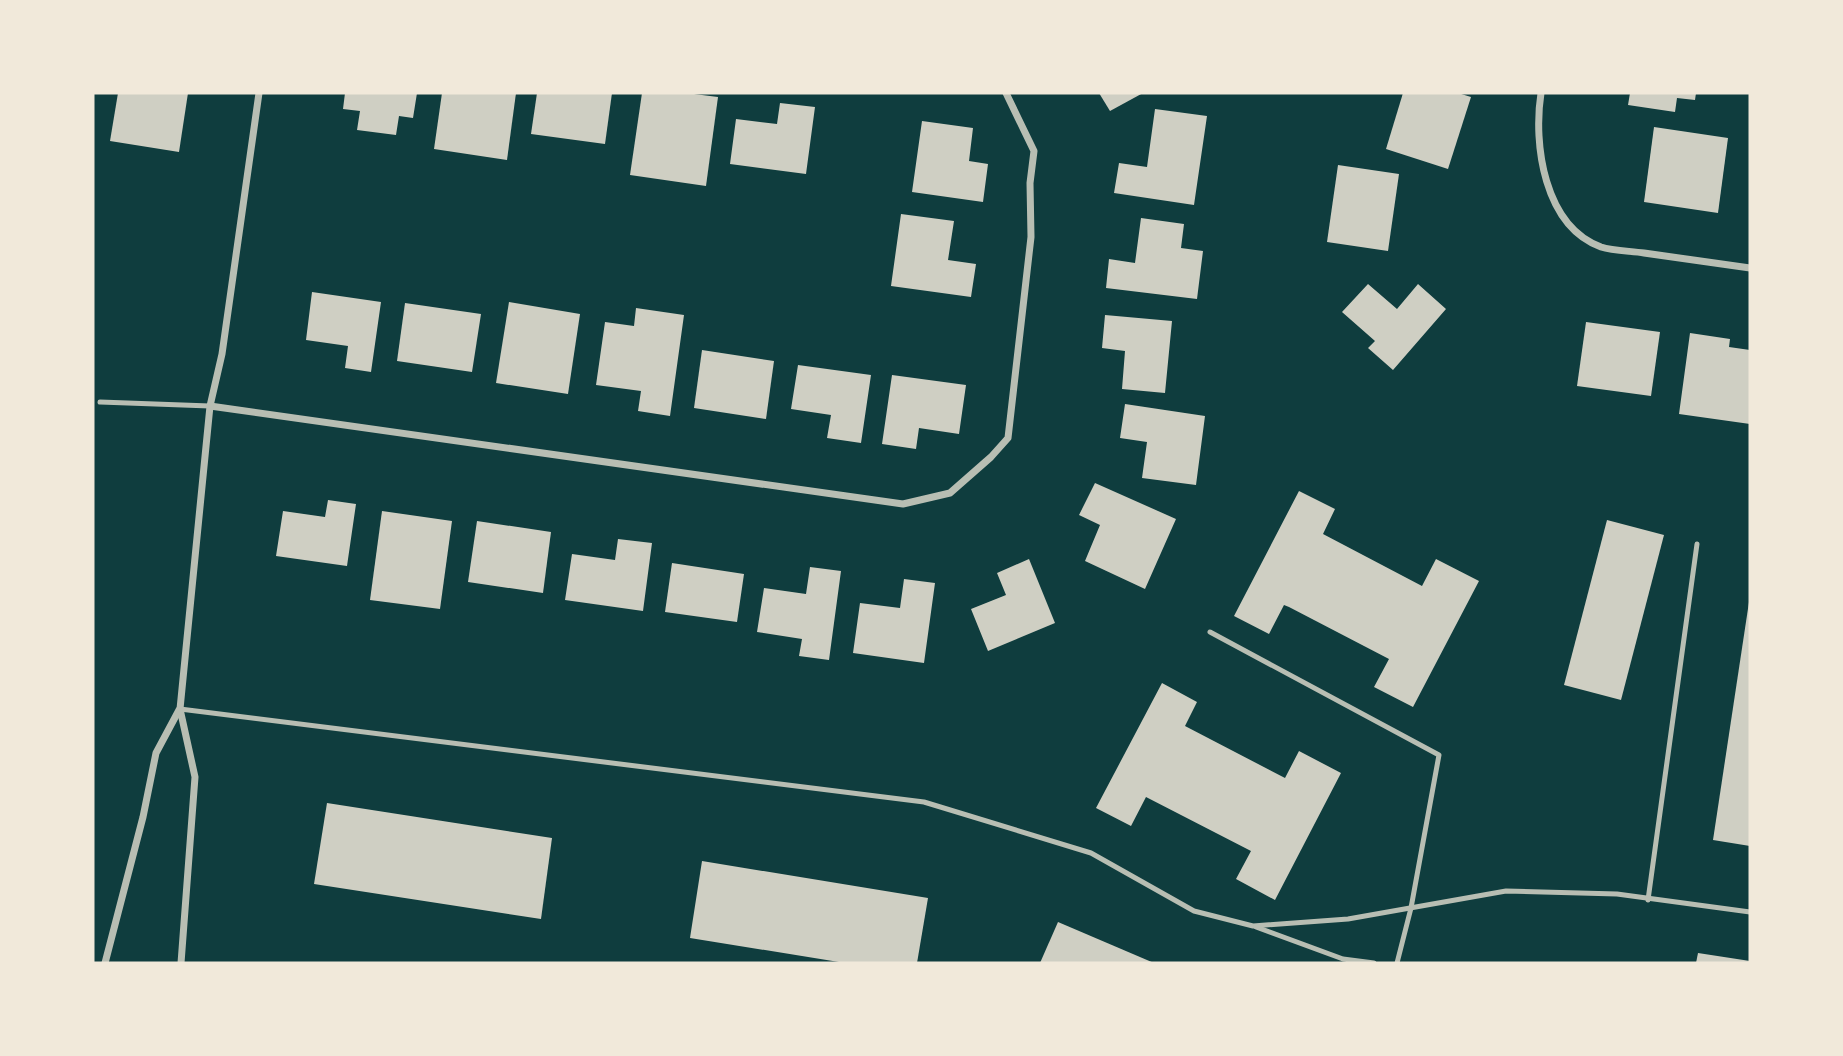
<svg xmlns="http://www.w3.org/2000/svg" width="1843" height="1056" font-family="Poppins,sans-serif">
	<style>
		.building { fill: #cfcfc3 }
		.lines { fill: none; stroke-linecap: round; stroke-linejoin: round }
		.service { stroke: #b8beb3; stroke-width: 5 }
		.minor { stroke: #b8beb3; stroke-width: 7 }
	</style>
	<rect width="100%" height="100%" fill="#0f3d3e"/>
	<!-- building -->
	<g class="building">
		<path d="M118,93H188L179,152L110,141Z"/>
		<path d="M345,93H417L413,118L399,116L396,135L357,130L360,111L343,109Z"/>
		<path d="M442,93H516L507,160L434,149Z"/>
		<path d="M537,93H612L605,144L531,134Z"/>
		<path d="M642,93H686L718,97L706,186L630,175Z"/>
		<path d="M1099,93H1143L1110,111Z"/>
		<path d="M1403,93H1458L1471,97L1448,169L1386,149Z"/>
		<path d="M1630,93H1696L1695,100L1677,98L1675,112L1628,105Z"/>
		<path d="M780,103L815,107L806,174L730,164L736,119L777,124Z"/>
		<path d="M1155,109L1207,116L1194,205L1114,193L1119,163L1147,167Z"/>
		<path d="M922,121L973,128L969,161L988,164L983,202L912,192Z"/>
		<path d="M1654,127L1728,138L1718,213L1644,202Z"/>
		<path d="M1338,165L1399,174L1388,251L1327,242Z"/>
		<path d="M901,214L954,221L948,260L976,264L971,297L891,286Z"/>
		<path d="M1141,218L1184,224L1181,248L1203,251L1197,299L1106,288L1109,259L1135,263Z"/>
		<path d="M1368,284L1397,309L1418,284L1446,309L1393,370L1368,348L1375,341L1342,312Z"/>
		<path d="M312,292L381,302L371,372L345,368L348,346L306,340Z"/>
		<path d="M509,302L580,314L568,394L496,383Z"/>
		<path d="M405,303L481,314L472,372L397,361Z"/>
		<path d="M636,308L684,315L670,416L638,411L641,391L596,385L605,322L634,326Z"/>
		<path d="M1105,315L1172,321L1165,393L1122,389L1125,351L1102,348Z"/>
		<path d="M1586,322L1660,332L1651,396L1577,386Z"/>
		<path d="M1690,333L1730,339L1729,347L1750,350V424L1679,414Z"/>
		<path d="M702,350L774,361L766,419L694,408Z"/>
		<path d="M798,365L871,375L861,443L827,438L831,415L791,409Z"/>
		<path d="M892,375L966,385L959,434L919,428L916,449L882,444Z"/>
		<path d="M1125,404L1205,416L1196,485L1142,478L1147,442L1120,438Z"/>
		<path d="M1095,483L1176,519L1145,589L1085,561L1100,525L1079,515Z"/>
		<path d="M1299,491L1335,509L1323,534L1422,586L1436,559L1479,581L1413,707L1374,687L1389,659L1289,607L1284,605L1269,634L1234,616Z"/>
		<path d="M328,500L356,504L347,566L276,556L283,511L325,517Z"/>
		<path d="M382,511L452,521L440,609L370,600Z"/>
		<path d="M1607,520L1664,535L1621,700L1564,685Z"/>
		<path d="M477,521L551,532L543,593L468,582Z"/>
		<path d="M618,539L652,543L643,611L565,600L572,554L615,560Z"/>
		<path d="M1029,559L1055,623L988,651L971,609L1006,595L997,573Z"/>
		<path d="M672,563L744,574L737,622L665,612Z"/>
		<path d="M810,567L841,571L829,660L799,656L802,639L757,632L764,588L806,594Z"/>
		<path d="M904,579L935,583L924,663L853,653L860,603L900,608Z"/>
		<path d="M1749,602H1750V846L1713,840Z"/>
		<path d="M1162,683L1197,702L1185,726L1285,778L1299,751L1341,773L1275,900L1236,879L1251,851L1146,797L1131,826L1096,808Z"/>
		<path d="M327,803L552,838L541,919L314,884Z"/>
		<path d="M702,861L928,898L917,963H845L690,938Z"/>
		<path d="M1058,922L1154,963H1040Z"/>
		<path d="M1698,953L1750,961V963H1696Z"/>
	</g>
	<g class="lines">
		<!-- service -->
		<g class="service">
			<path d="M100,402L210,406"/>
			<path d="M1210,632L1439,755L1411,908L1397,963"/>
			<path d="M180,709L924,802L1091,853L1194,911L1253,926L1348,919L1506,891L1617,894L1750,912"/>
			<path d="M1648,900L1697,544"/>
			<path d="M1256,927L1343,959L1374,963"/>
		</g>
		<!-- minor -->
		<g class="minor">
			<path d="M1541,93C1533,144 1544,226 1601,247C1613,251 1631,251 1644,253C1679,258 1715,263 1750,268"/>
			<path d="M210,406L903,504L950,493L991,457L1008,438L1031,237L1030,183L1034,151L1006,93"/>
			<path d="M105,963L143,817L156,753L179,710"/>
			<path d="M181,963L195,777L180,709L210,406L222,354L259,93"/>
		</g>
	</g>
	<!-- border -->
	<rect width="1843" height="1056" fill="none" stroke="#f1e9da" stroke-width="189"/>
</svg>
